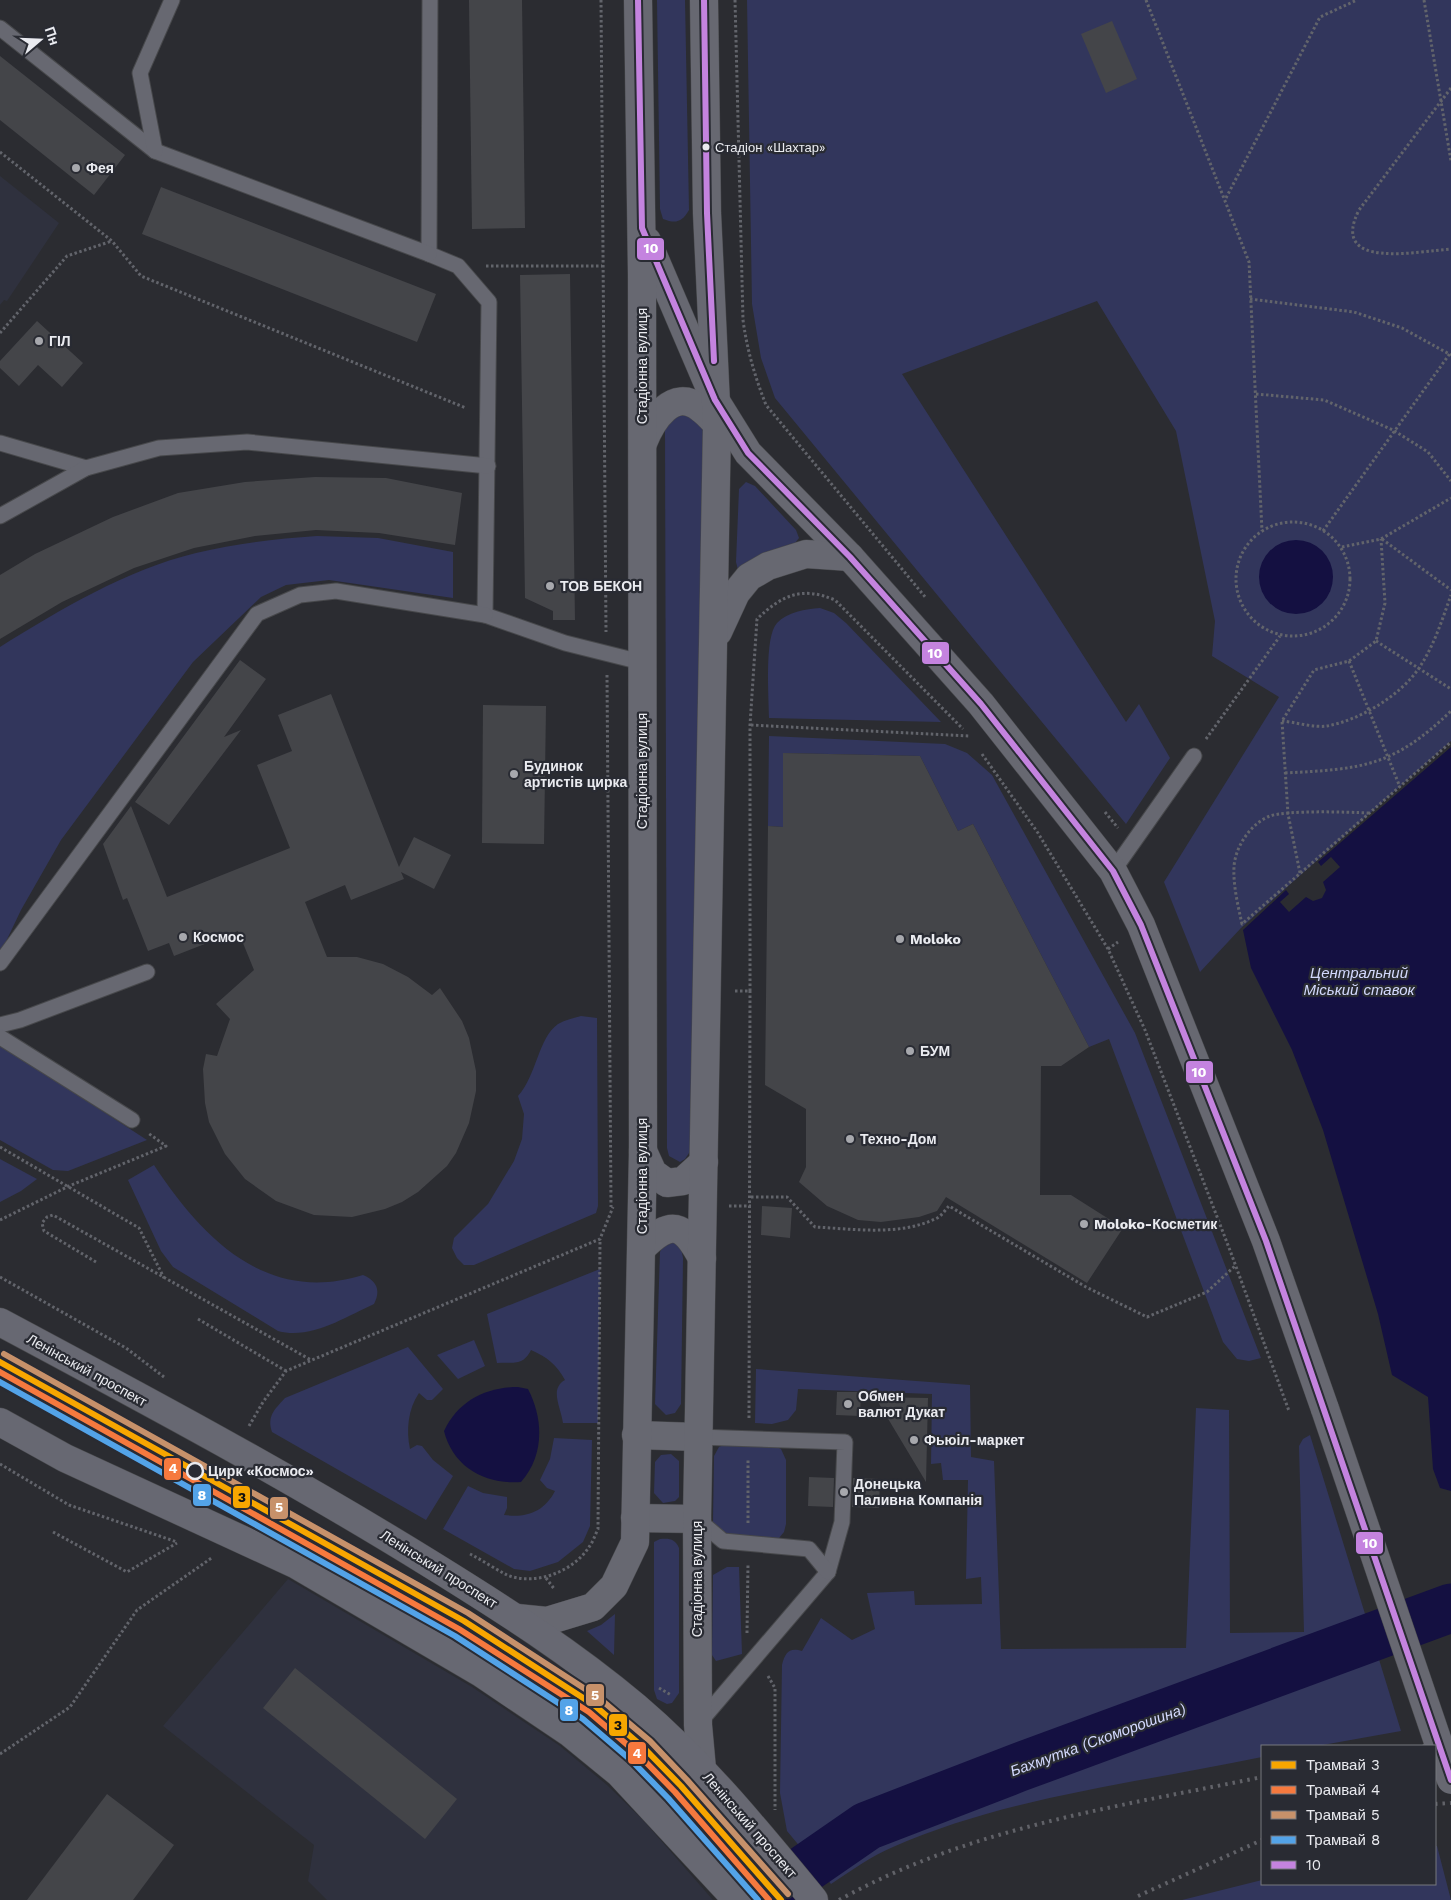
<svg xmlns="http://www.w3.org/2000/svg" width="1451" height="1900" font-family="'Work Sans',sans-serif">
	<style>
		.built { fill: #2f313e }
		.green { fill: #32365c }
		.water { fill: #141041 }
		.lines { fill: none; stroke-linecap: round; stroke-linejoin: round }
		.river { stroke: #141041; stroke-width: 49 }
		.building { fill: #444549 }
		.service-casing { stroke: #47484b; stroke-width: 17 }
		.tertiary-casing { stroke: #47484b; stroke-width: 29 }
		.primary-casing { stroke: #47484b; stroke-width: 29 }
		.path { stroke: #62646b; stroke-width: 3; stroke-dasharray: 2.5 2.5; stroke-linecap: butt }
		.service { stroke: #676871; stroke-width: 15 }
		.tertiary { stroke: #676871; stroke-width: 28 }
		.primary { stroke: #676872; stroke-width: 28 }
		.rail { stroke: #616268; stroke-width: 4; stroke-dasharray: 2.5 5; stroke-linecap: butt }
		.tertiary-bridge-casing { stroke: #47484b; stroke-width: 29; stroke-linecap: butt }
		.tertiary-bridge { stroke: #676871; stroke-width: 28 }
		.bus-1-casing { stroke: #292b33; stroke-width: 10 }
		.bus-1 { stroke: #c483df; stroke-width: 6 }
		.tram-1-casing { stroke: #292b33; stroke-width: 10 }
		.tram-2-casing { stroke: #292b33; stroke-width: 10 }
		.tram-3-casing { stroke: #292b33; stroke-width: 10 }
		.tram-4-casing { stroke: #292b33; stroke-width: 10 }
		.tram-1 { stroke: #f7a600; stroke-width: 6 }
		.tram-2 { stroke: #f6793e; stroke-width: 6 }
		.tram-3 { stroke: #c7916a; stroke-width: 6 }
		.tram-4 { stroke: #53a3e8; stroke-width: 6 }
		.bus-dot { fill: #eaebf0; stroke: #292b33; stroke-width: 2 }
		.poi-dot { fill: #a7a8ad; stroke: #292b33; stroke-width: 2 }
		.stop-dot { fill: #292b33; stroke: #eaebf0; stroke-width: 2.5 }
		.labels { text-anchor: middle; stroke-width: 4.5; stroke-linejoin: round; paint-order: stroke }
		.bus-label { font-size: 13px; fill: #eaebf0; stroke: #292b33; text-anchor: start }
		.poi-label { font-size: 14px; font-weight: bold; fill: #eaebf0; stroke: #292b33; text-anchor: start }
		.street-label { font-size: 14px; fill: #eaebf0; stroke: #292b33 }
		.stop-label { font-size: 14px; font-weight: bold; fill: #eaebf0; stroke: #292b33; text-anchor: start }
		.water-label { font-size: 15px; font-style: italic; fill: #d3d9fd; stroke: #292b33 }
		.line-badge { stroke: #292b33; stroke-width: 2 }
		.badge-label { font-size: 14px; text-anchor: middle; font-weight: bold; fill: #fff }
		.pale-badge-label { font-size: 14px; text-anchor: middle; font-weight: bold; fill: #111 }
	</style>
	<rect width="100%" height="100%" fill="#2b2c31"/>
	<!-- built -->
	<g class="built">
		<path d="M0,176L59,223L7,301L4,300L0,305Z"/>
		<path d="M288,1579L472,1687L560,1746L607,1785L643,1820L713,1900H327L308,1881L314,1845L163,1726Z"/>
	</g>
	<!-- green -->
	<g class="green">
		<path d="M657,0H685L689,210C682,222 676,224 663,219L660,209Z"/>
		<path d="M747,0H1451V741L1241,928L1200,972L1164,882L1279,697L1212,656L1215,621L1176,431L1097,301L902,374L1126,722L1139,704L1170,758L1126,824L775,398L761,358L752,304Z"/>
		<path d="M690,415L701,425L704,434L691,1150L685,1159L680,1162L669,1156L667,1148L665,426L676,416Z"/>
		<path d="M746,482L755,486L796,530L799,538L795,543L766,552L738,570L736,562L739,489Z"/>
		<path d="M317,536L378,538L453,552V598L329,580L286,585L261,597L193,662L61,840L21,910L0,954V647C61,609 126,570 196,553C236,543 276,539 317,536Z"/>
		<path d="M820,608L834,613L846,623L941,722L769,718C769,697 764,637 777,623C787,612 806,609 820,608Z"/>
		<path d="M769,736L945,744L967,753L992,775L1135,1033L1261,1358L1249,1361L1237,1359L1223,1342L1109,1039L1089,1047L973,824L958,831L920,756L783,753V827L768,826Z"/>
		<path d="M581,1016L597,1018L598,1206L596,1213L474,1265H464L457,1258L452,1248L454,1238L488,1204L514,1161L522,1139L524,1114L518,1096C537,1075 538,1038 558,1024C565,1020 574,1018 581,1016Z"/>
		<path d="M0,1045L147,1140L68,1171L53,1170L0,1140Z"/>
		<path d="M0,1159L37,1179L21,1191L0,1202Z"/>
		<path d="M154,1165C203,1239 267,1305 363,1275C377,1281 381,1290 374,1304C345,1317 311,1340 278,1331L173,1267L161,1251L128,1180Z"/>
		<path d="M673,1241L681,1248L683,1258L681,1404L675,1413L666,1415L655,1404L660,1252L663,1246Z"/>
		<path d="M600,1269L598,1423H563C561,1407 549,1389 565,1380C557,1365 547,1357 531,1350C523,1366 514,1362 497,1363L487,1314Z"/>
		<path d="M474,1340L485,1366L458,1379L437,1355Z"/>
		<path d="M408,1347L443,1389L432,1400H427L419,1393C408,1409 406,1430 410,1449L417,1445L422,1446L433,1460L453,1476L426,1520L272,1432C267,1416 274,1410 285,1398Z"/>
		<path d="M756,1369L970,1385L971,1457L994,1461L1001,1649L1186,1648L1196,1408L1229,1410L1230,1633L1304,1632L1299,1446L1303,1439L1310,1435L1401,1731L1317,1746H1262V1757C1139,1783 1009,1796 893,1847C871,1856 851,1871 831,1884L787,1831L780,1793L782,1665C785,1653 789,1647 802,1651L821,1618L852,1640L875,1629L867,1593L914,1591L915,1605L982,1604L981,1577L966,1579L968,1480H943L941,1463L931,1464L932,1394L798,1389L796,1410L788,1420L772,1424L755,1423Z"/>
		<path d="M554,1438L592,1440L590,1526L583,1542L558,1562L530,1571L514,1569L443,1529L468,1486L483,1493L507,1497V1508L504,1515C527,1518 544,1512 555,1491L547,1488L540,1480L550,1459Z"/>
		<path d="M728,1443L770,1444L781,1449L786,1460V1524L784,1532L779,1538L723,1536L715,1530L713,1522L714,1456L719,1447Z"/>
		<path d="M671,1454L679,1461V1497L675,1501L663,1503L654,1493L655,1462L661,1455Z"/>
		<path d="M660,1539C670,1538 675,1539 679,1548V1693L672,1703L667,1704L657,1699L654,1690V1542Z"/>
		<path d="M727,1567H739L742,1654L716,1661L712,1655L713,1575Z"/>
		<path d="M615,1614L614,1655L587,1631L601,1625Z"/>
		<path d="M1435,1846H1437L1451,1900H1182L1262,1880V1884H1435Z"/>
	</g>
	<!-- water -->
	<g class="water">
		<circle cx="1296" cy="577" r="37"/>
		<path d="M1451,747V1491L1440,1488L1433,1469L1428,1397L1392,1375L1378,1314L1323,1130L1292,1050L1251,968L1243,930L1286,890L1289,894L1280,902L1289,912L1306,897L1313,901L1322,898L1326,890L1323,882L1340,867L1331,857L1321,866L1318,862Z"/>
		<path d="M518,1387L528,1389C544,1420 544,1456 521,1482C485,1485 453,1467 444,1431C458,1401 486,1387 518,1387Z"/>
	</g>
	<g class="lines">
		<!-- river -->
		<path class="river" d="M760,1900L867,1826L1017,1768L1451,1608"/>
	</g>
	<!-- building -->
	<g class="building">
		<path d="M469,0H522L525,228L472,229Z"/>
		<path d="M1112,21L1137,79L1106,93L1081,34Z"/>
		<path d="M0,56L125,155L94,195L0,120Z"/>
		<path d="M161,187L436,294L417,342L142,234Z"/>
		<path d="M570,274L575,620H553V611L525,598L520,275Z"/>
		<path d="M37,321L83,363L62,387L38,365L19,386L0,368V361Z"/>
		<path d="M315,477L386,478L462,493L455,545L379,533L316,530L255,536L194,548L134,568L62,602L0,639V575L35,554L113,517L178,493L245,482Z"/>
		<path d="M240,660L266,679L224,737L241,730L169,825L135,802Z"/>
		<path d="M331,694L399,867L414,837L451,855L434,889L401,872L404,879L351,900L345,885L305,902L327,957H357L383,964L408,977L432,995L440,988L462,1021L469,1038L476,1071V1091L469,1123L456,1153L447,1166L418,1192L402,1202L385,1209L352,1217L314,1215L276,1201L245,1179L225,1154L209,1122L205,1103L203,1069L206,1054L217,1056L230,1019L216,1004L254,970L238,931L174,956L169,943L148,951L127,898L123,900L103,844L131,806L167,897L290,848L257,765L292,751L278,715Z"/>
		<path d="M483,705L546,706L544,844L482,843Z"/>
		<path d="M783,753L920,756L958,831L973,824L1089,1047L1061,1066H1041L1040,1195H1071L1123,1228L1087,1283L946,1197L937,1211L919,1217L881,1222L858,1220L827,1206L799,1182L806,1167V1109L765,1085L768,826L783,827Z"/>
		<path d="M762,1206L792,1208L790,1238L761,1235Z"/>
		<path d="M837,1392H861L860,1416L836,1415Z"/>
		<path d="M875,1397L928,1398L926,1482Z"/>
		<path d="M809,1477L834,1478L833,1507L808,1506Z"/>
		<path d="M853,1478L880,1479L879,1508L852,1507Z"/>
		<path d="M295,1668L457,1799L425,1839L263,1708Z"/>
		<path d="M107,1794L174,1845L133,1900H27Z"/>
	</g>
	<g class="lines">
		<!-- service casing -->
		<g class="service-casing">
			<g id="service">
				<path d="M430,0L429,254L458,266L489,302L485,615L565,643L641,662"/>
				<path d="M0,28L155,151L429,254"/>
				<path d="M155,151L140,73L172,0"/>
				<path d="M0,443L86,468"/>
				<path d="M0,516L86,468L159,448L247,442L488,466"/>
				<path d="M1113,871L1194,756"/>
				<path d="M0,963L257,614L300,595L336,591L485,615"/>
				<path d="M0,1025L20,1020L147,972"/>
				<path d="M0,1037L132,1120"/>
				<path d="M698,1437L845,1442L842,1522L828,1572L699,1723"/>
				<path d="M697,1519L723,1541L809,1549L828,1572"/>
			</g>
		</g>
		<!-- tertiary casing -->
		<g class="tertiary-casing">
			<g id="tertiary">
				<path d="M647,241L715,400L748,453L850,557L981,704L1113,871L1141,925L1266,1241L1325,1409"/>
				<path d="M643,443C652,420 673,387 700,408C709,414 715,423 723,430"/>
				<path d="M718,632L736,593L749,577L768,566L806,554L850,557"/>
				<path d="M643,1151L653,1173L667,1183L683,1181L704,1162"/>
				<path d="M642,1248C671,1219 683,1223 702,1258"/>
				<path d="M636,1435L698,1437"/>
				<path d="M635,1518L697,1519"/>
				<path d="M517,1618L547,1621L593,1607L614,1586L635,1542L643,1151L642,274L638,0"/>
				<path d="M702,1769L698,1725L697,1519L717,425L707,213L704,0"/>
			</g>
		</g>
		<!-- primary casing -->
		<g class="primary-casing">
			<g id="primary">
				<path d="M0,1322C146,1400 292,1478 432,1565C503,1609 572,1653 636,1707C703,1764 758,1832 814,1900"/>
				<path d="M0,1422L65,1458L295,1564L481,1673L570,1733L619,1773L737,1900"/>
			</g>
		</g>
		<!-- path -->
		<g class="path">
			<path d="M601,0L606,632"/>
			<path d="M735,0L743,320C747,350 755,377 766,405L926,598"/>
			<path d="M1146,0L1249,262L1262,531"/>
			<path d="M1424,0L1451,161"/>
			<path d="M1451,88L1359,210C1328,271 1419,251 1451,249"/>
			<path d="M0,152L112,241L141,276L466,408"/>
			<path d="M1226,198L1320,17L1357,0"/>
			<path d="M486,266H602"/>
			<path d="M1250,299L1354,312L1402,328L1451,355"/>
			<path d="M0,333L67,256L112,241"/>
			<path d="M1256,394L1324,400L1393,430L1428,452L1451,481"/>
			<circle cx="1293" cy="579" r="57"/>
			<path d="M1323,531L1451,352"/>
			<path d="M1382,539L1451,590"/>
			<path d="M1342,547L1381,539L1451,498"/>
			<path d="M1376,641L1451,689"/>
			<path d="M1349,661L1400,787"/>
			<path d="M607,675L611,1207"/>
			<path d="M1282,721C1295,722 1314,728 1327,726C1360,720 1400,696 1419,668C1434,646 1442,620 1451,595"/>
			<path d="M751,725L970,736"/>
			<path d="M1206,739L1280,636"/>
			<path d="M982,754L1038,833L1108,949L1145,1030L1231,1253L1289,1411"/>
			<path d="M1285,773C1362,769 1393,767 1451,711"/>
			<path d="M1105,812L1118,828"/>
			<path d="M1369,813C1347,812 1288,810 1270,816C1251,823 1235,847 1234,867C1233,885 1238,906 1242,924L1451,742"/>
			<path d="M1300,873L1288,814L1282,721L1314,670L1349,661L1376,641L1385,603L1381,539"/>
			<path d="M1108,949L1118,942"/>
			<path d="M735,991H750V725L757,619C782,595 802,586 835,600L963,729"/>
			<path d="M0,1147L139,1228L164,1278"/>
			<path d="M751,1197H787L815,1227C854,1229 899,1236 935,1219C941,1217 945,1210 949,1206L1086,1287L1147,1317L1207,1292L1236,1265"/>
			<path d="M729,1206H751"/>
			<path d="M0,1220L69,1186L166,1146L148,1133"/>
			<path d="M96,1262L44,1231L42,1223L47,1217L53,1215L311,1360"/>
			<path d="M0,1277L126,1348L164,1377"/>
			<path d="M198,1319L286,1371"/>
			<path d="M749,1418L750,991"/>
			<path d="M249,1426L263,1402L286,1371L600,1239L613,1207"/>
			<path d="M0,1464L69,1505L177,1542"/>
			<path d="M748,1523V1459"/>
			<path d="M53,1532L127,1572L177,1543"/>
			<path d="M470,1554C482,1560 495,1569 507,1575C535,1586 573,1572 589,1547C593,1542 595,1535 598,1529L600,1239"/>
			<path d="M546,1578L555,1590"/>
			<path d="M747,1633L748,1564"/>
			<path d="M768,1676L775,1688V1810"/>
			<path d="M659,1688L671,1695"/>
			<path d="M0,1754L70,1707L137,1610L213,1557"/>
		</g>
		<!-- service -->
		<use href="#service" class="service"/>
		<!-- tertiary -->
		<use href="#tertiary" class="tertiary"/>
		<!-- primary -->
		<use href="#primary" class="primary"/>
		<!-- rail -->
		<g class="rail">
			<path d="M1423,1746L1451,1741"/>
			<path d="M1435,1804L1451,1803"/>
			<path d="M1138,1896L1262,1840"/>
			<path d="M839,1900C971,1827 1116,1807 1262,1777"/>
		</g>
		<!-- tertiary-bridge casing -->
		<g class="tertiary-bridge-casing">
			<path id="tertiary-bridge" d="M1325,1409L1451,1780"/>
		</g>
		<!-- tertiary-bridge -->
		<use href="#tertiary-bridge" class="tertiary-bridge"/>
		<!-- bus-1 casing -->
		<g class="bus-1-casing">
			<g id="bus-1">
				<path d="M638,0L642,228L715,400L748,453L850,557L981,704L1113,871L1141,925L1266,1241L1451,1780"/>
				<path d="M704,0L707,213L714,361"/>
			</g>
		</g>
		<!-- bus-1 -->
		<use href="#bus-1" class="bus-1"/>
		<!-- tram-1 casing -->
		<g class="tram-1-casing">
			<path id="tram-1" d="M0,1362L464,1621L594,1705L644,1748L681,1786L781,1900"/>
		</g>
		<!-- tram-2 casing -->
		<g class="tram-2-casing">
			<path id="tram-2" d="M0,1372L459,1629L589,1712L638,1754L675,1792L769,1900"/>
		</g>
		<!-- tram-3 casing -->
		<g class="tram-3-casing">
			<path id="tram-3" d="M4,1354L468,1613L599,1698L650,1741L687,1780L788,1894"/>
		</g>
		<!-- tram-4 casing -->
		<g class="tram-4-casing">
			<path id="tram-4" d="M0,1382L455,1636L583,1719L632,1761L668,1798L758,1900"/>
		</g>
		<!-- tram-1 -->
		<use href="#tram-1" class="tram-1"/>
		<!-- tram-2 -->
		<use href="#tram-2" class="tram-2"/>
		<!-- tram-3 -->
		<use href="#tram-3" class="tram-3"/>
		<!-- tram-4 -->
		<use href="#tram-4" class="tram-4"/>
	</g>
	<!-- markers -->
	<circle class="bus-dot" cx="706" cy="147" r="4.5"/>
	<g class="poi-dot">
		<circle cx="76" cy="168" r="5"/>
		<circle cx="39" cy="341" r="5"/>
		<circle cx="550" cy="586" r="5"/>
		<circle cx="514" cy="774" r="5"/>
		<circle cx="183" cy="937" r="5"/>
		<circle cx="900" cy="939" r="5"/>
		<circle cx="910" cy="1051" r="5"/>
		<circle cx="850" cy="1139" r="5"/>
		<circle cx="1084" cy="1224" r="5"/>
		<circle cx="848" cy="1404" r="5"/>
		<circle cx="914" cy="1440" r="5"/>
		<circle cx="844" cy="1492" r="5"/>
	</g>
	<circle class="stop-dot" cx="195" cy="1471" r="8"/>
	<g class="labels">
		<!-- bus labels -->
		<g class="bus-label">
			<text x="715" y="152">Стадіон «Шахтар»</text>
		</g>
		<!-- poi labels -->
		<g class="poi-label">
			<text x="86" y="173">Фея</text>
			<text x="49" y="346">ГІЛ</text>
			<text x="560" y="591">ТОВ БЕКОН</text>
			<text x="524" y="771">Будинок<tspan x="524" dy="16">артистів цирка</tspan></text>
			<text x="193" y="942">Космос</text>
			<text x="910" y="944">Moloko</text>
			<text x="920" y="1056">БУМ</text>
			<text x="860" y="1144">Техно-Дом</text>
			<text x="1094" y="1229">Moloko-Косметик</text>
			<text x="858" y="1401">Обмен<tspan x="858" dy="16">валют Дукат</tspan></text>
			<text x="924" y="1445">Фьюіл-маркет</text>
			<text x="854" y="1489">Донецька<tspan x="854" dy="16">Паливна Компанія</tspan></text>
		</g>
		<!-- street labels -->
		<g class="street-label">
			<text transform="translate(642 366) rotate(-90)" y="5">Стадіонна вулиця</text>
			<text transform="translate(642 771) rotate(-90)" y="5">Стадіонна вулиця</text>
			<text transform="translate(642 1176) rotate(-90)" y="5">Стадіонна вулиця</text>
			<text transform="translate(87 1370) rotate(29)" y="5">Ленінський проспект</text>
			<text transform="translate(439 1569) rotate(32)" y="5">Ленінський проспект</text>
			<text transform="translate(697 1579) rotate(-90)" y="5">Стадіонна вулиця</text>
			<text transform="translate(750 1825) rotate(49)" y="5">Ленінський проспект</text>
		</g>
		<!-- stop labels -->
		<g class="stop-label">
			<text x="208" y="1476">Цирк «Космос»</text>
		</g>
		<!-- water labels -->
		<g class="water-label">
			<text x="1359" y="978">Центральний<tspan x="1359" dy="17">Міський ставок</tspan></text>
			<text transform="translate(1098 1740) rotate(-20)" y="5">Бахмутка (Скоморошина)</text>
		</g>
	</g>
	<g class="line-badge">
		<rect x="636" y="237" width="29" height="24" rx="5" fill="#c483df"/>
		<rect x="921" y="641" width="29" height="24" rx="5" fill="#c483df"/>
		<rect x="1185" y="1060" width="29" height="24" rx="5" fill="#c483df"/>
		<rect x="163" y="1457" width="19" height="24" rx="5" fill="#f6793e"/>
		<rect x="192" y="1483" width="20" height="24" rx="5" fill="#53a3e8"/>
		<rect x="232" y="1485" width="19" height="24" rx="5" fill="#f7a600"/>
		<rect x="269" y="1496" width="20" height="24" rx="5" fill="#c7916a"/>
		<rect x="1355" y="1531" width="29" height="24" rx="5" fill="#c483df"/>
		<rect x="585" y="1683" width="20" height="24" rx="5" fill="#c7916a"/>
		<rect x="559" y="1698" width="20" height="24" rx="5" fill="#53a3e8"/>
		<rect x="608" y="1713" width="20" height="24" rx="5" fill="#f7a600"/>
		<rect x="627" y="1741" width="20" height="24" rx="5" fill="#f6793e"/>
	</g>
	<g class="badge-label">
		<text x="651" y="253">10</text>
		<text x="935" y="658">10</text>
		<text x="1199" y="1077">10</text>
		<text x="173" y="1473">4</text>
		<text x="202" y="1500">8</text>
		<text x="279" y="1512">5</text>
		<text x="1370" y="1548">10</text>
		<text x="595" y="1700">5</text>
		<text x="569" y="1715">8</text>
		<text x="637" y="1758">4</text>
	</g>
	<g class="pale-badge-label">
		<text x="242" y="1502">3</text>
		<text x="618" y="1730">3</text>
	</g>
	<!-- legend -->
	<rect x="1261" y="1745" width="175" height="140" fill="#292b33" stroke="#76787f"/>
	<rect x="1271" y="1761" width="25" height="8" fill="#f7a600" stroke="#76787f"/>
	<text x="1306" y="1770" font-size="15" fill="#eaebf0">Трамвай 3</text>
	<rect x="1271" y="1786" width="25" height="8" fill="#f6793e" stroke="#76787f"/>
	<text x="1306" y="1795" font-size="15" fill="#eaebf0">Трамвай 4</text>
	<rect x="1271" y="1811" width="25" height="8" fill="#c7916a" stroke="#76787f"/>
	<text x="1306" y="1820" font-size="15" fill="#eaebf0">Трамвай 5</text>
	<rect x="1271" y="1836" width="25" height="8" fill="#53a3e8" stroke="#76787f"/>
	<text x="1306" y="1845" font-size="15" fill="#eaebf0">Трамвай 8</text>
	<rect x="1271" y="1861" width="25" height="8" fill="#c483df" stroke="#76787f"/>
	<text x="1306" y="1870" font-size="15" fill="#eaebf0">10</text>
	<!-- north arrow -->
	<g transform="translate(40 40) rotate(71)" stroke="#292b33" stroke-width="4" paint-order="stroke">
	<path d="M0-4L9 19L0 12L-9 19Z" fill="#eaebf0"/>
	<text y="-8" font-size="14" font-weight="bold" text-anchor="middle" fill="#eaebf0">Пн</text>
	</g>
</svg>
